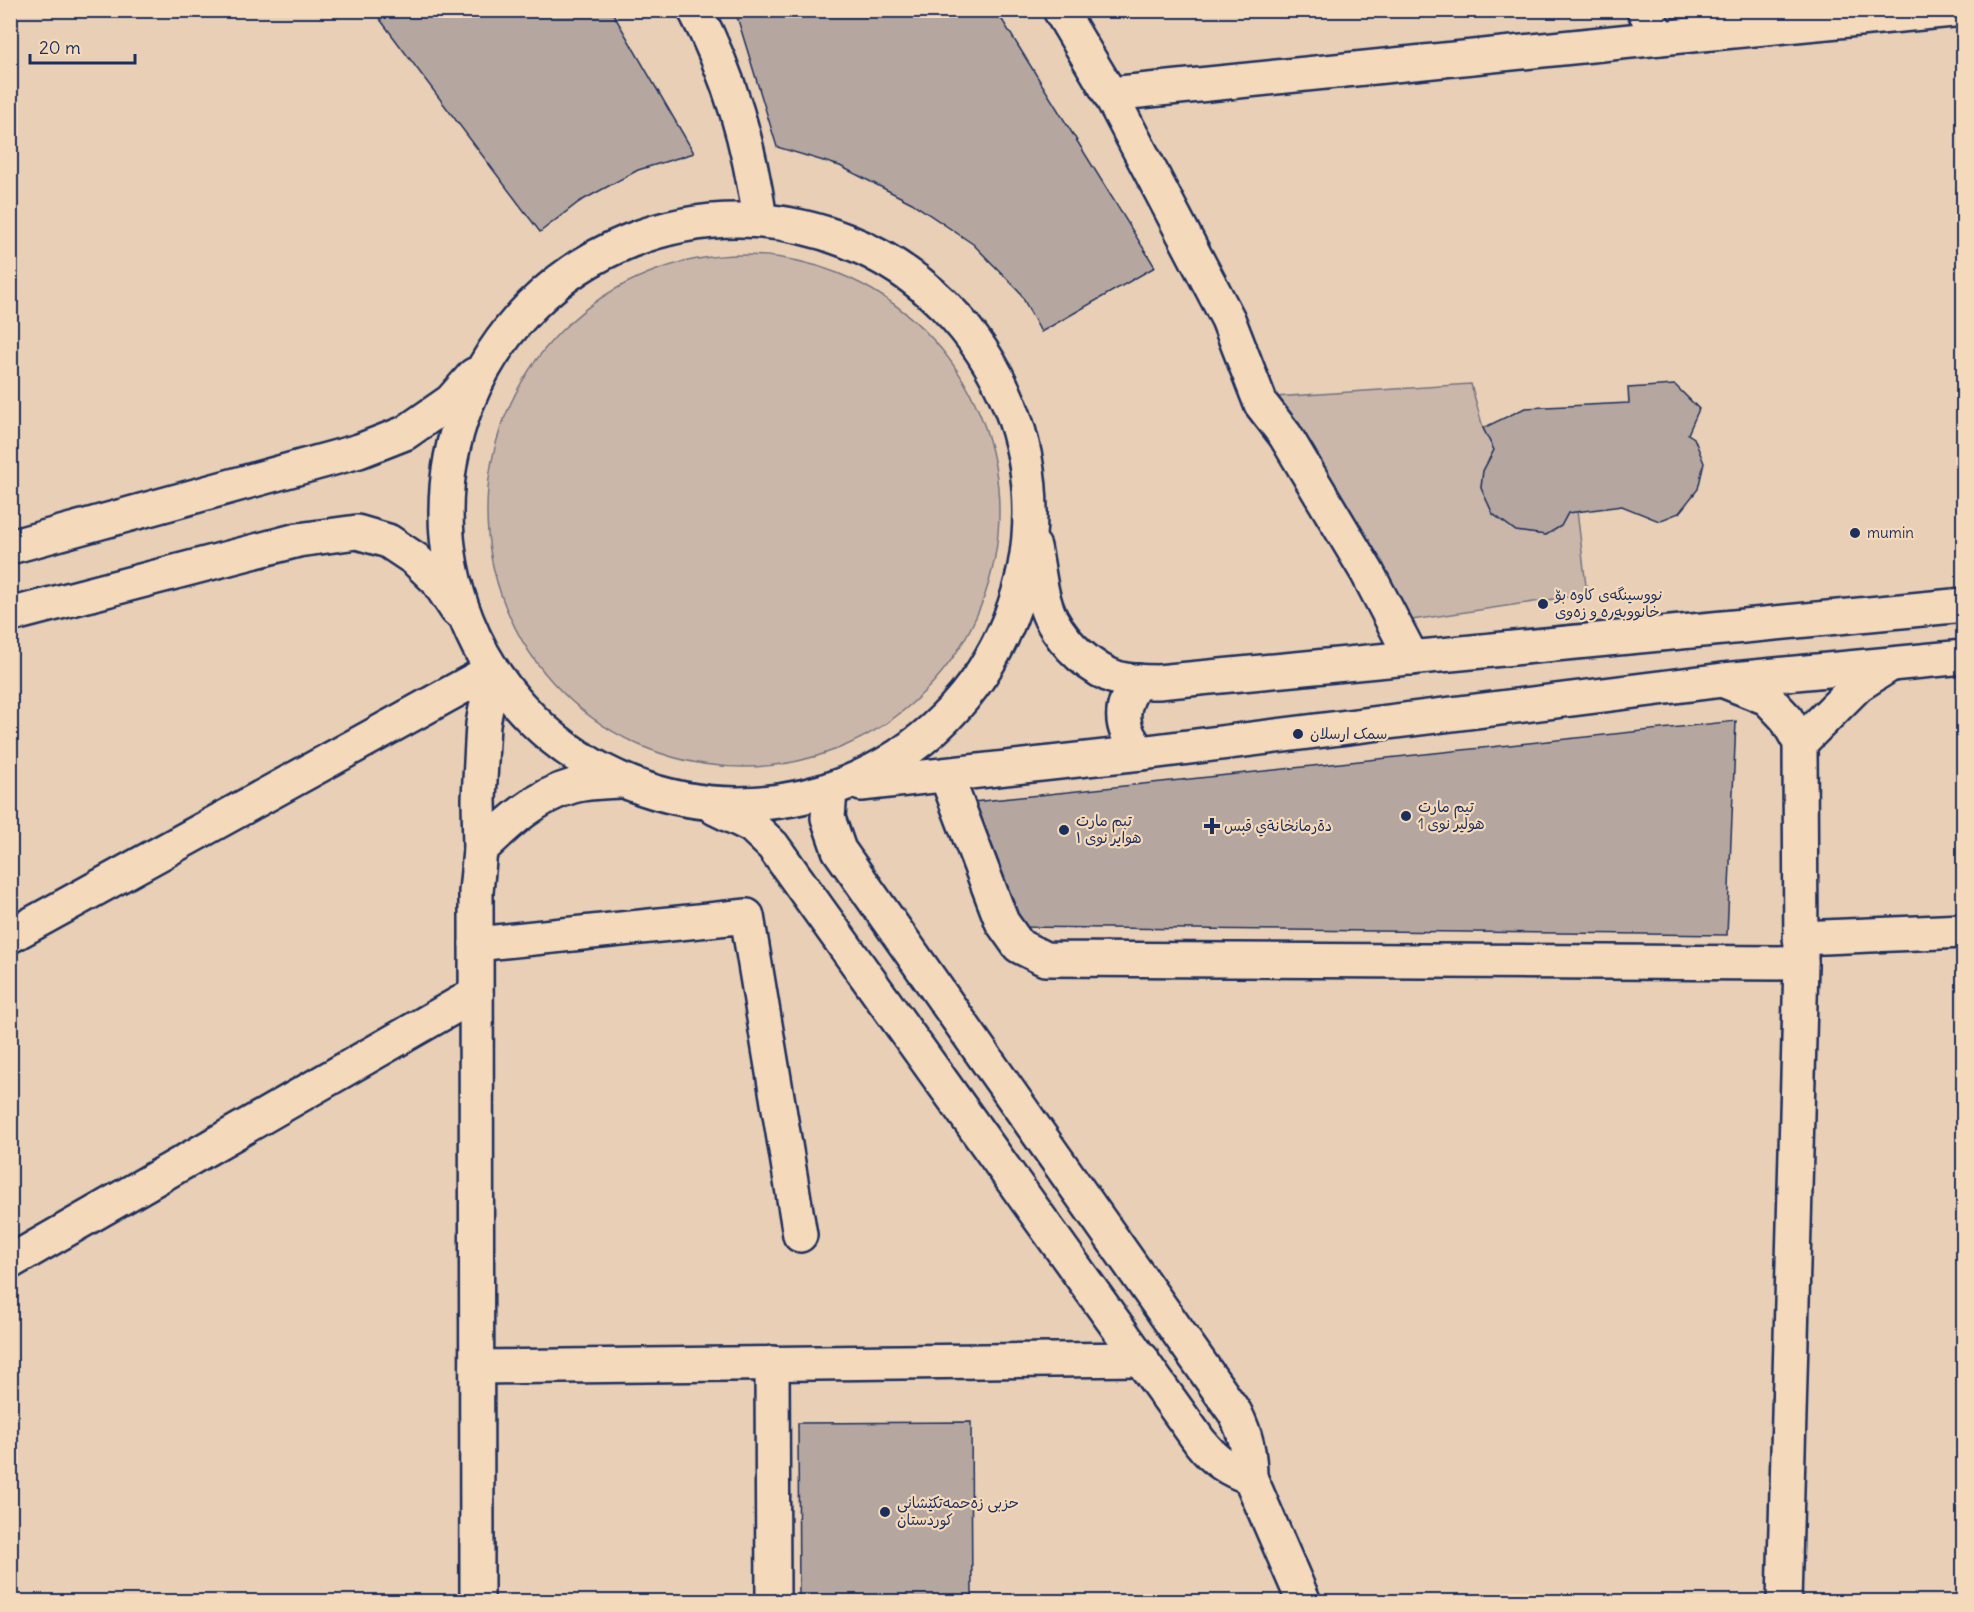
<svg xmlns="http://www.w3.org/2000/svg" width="1974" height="1612" font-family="Delius,'Playpen Sans Arabic',sans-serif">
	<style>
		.green { fill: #cab7a9; stroke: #727384; stroke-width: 1.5 }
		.building { fill: #b5a7a0; stroke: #1b2f5e; stroke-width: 1.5 }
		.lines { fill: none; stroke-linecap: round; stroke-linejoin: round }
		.street-casing { stroke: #1b2f5e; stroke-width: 38 }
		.secondary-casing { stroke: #1b2f5e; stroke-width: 38 }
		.street { stroke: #f5d9bb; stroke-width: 33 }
		.secondary { stroke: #f5d9bb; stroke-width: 33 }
		.poi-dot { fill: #1b2f5e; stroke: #f5d9bb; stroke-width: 2 }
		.labels { text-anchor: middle; stroke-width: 4.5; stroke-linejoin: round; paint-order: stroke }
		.poi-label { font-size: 15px; fill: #1b2f5e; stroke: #f5d9bb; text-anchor: start }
	</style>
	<rect width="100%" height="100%" fill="#e8cfb5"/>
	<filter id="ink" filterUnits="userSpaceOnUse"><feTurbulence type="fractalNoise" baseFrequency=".0167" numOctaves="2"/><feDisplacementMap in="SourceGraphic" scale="12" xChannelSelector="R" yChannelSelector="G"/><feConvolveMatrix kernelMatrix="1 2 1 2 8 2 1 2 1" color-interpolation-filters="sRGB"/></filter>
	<g filter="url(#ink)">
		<!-- green -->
		<g class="green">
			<circle cx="743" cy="511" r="256"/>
			<path d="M1471,384L1483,428L1494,450L1483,471L1481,488L1493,514L1516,531L1546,535L1561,526L1568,513L1577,511L1587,594L1412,620L1275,397Z"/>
		</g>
		<!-- building -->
		<g class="building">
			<path d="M373,10H611L694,153L638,170L579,202L540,232Z"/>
			<path d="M735,10H996L1155,267L1041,332L1019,291L973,244L912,203L840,166L777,147Z"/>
			<path d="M1675,385L1699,409L1688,434L1694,438L1704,463L1698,489L1679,513L1659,521L1622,506L1568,513L1561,526L1546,535L1516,531L1493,514L1481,488L1483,471L1494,450L1483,428L1525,408L1629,403L1628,388Z"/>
			<path d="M1736,721L1727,935L1022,927L964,803Z"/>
			<path d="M971,1422L972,1602H799L798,1423Z"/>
		</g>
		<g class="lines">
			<!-- street casing -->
			<g class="street-casing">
				<g id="street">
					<path d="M695,10C731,78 749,145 760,219"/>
					<path d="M1060,10L1110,94L1228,319L1261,404L1285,435L1367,572L1412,658"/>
					<path d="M1644,10L1660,38"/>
					<path d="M1110,94L1660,38L1953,10"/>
					<path d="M946,775L1002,922L1019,946L1045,959L1801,963"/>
					<path d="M480,850C507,824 536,796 573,786C587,782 605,782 620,781"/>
					<path d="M10,936L489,672"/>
					<path d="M1800,938L1964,931"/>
					<path d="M476,944L747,916L800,1235"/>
					<path d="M10,1262L476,994"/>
					<path d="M772,1363L773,1602"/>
					<path d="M477,1367L1142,1359"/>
					<path d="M1250,1477L1304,1602"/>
					<path d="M477,1602L476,892L480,850L479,799L483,724L492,676"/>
				</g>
			</g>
			<!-- secondary casing -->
			<g class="secondary-casing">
				<g id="secondary">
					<circle cx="738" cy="512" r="292"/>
					<path d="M10,547L359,451L405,433L451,401L474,375"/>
					<path d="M1034,547C1039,570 1040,597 1051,619C1065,645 1092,671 1120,679C1132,682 1145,682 1158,682L1964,605"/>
					<path d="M10,615L298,540L357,532L388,541L415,559L437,580L457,610"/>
					<path d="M1138,681C1118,707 1119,729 1141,753"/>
					<path d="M1727,682L1767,698L1786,718L1800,743L1801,963L1784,1602"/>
					<path d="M1800,743L1858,685L1888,666"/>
					<path d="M861,784L1141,753L1723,680L1964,657"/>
					<path d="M715,808L752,826L773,846L1200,1442C1214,1460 1229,1470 1250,1477C1250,1453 1246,1435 1235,1413L839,850L828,818L830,790"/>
				</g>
			</g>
			<!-- street -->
			<use href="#street" class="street"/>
			<!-- secondary -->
			<use href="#secondary" class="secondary"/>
		</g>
	</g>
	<!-- markers -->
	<g class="poi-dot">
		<circle cx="1855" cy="533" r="6"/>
		<circle cx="1543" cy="604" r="6"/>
		<circle cx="1298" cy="734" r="6"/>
		<circle cx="1406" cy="816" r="6"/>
		<path d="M1209 817h6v6h6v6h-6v6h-6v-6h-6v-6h6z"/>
		<circle cx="1064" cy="830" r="6"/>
		<circle cx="885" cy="1512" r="6"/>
	</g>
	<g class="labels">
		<!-- poi labels -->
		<g class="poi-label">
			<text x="1867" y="538">mumin</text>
			<text x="1555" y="600">نووسینگەی کاوە بۆ<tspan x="1555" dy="17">خانووبەرە و زەوی</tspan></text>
			<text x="1310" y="739">سمک ارسلان</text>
			<text x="1418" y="812">تيم مارت<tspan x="1418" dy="17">هولير نوى 1</tspan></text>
			<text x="1076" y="826">تبم مارت<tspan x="1076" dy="17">هواير نوى ١</tspan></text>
			<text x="1224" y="831">دةرمانخانةي قبس</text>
			<text x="897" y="1508">حزبی زه‌حمه‌تكێشانی<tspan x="897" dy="17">كوردستان</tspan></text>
		</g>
	</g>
	<!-- margin -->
	<rect width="1974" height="1612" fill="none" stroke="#f5d9bb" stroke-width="36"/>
	<rect x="18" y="18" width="1938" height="1576" fill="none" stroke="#1b2f5e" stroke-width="2" filter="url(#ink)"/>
	<!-- scale -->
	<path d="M30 54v9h105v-9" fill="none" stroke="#1b2f5e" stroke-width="3"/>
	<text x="39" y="54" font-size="18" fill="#1b2f5e" stroke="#f5d9bb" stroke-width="4.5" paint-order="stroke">20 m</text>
</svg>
